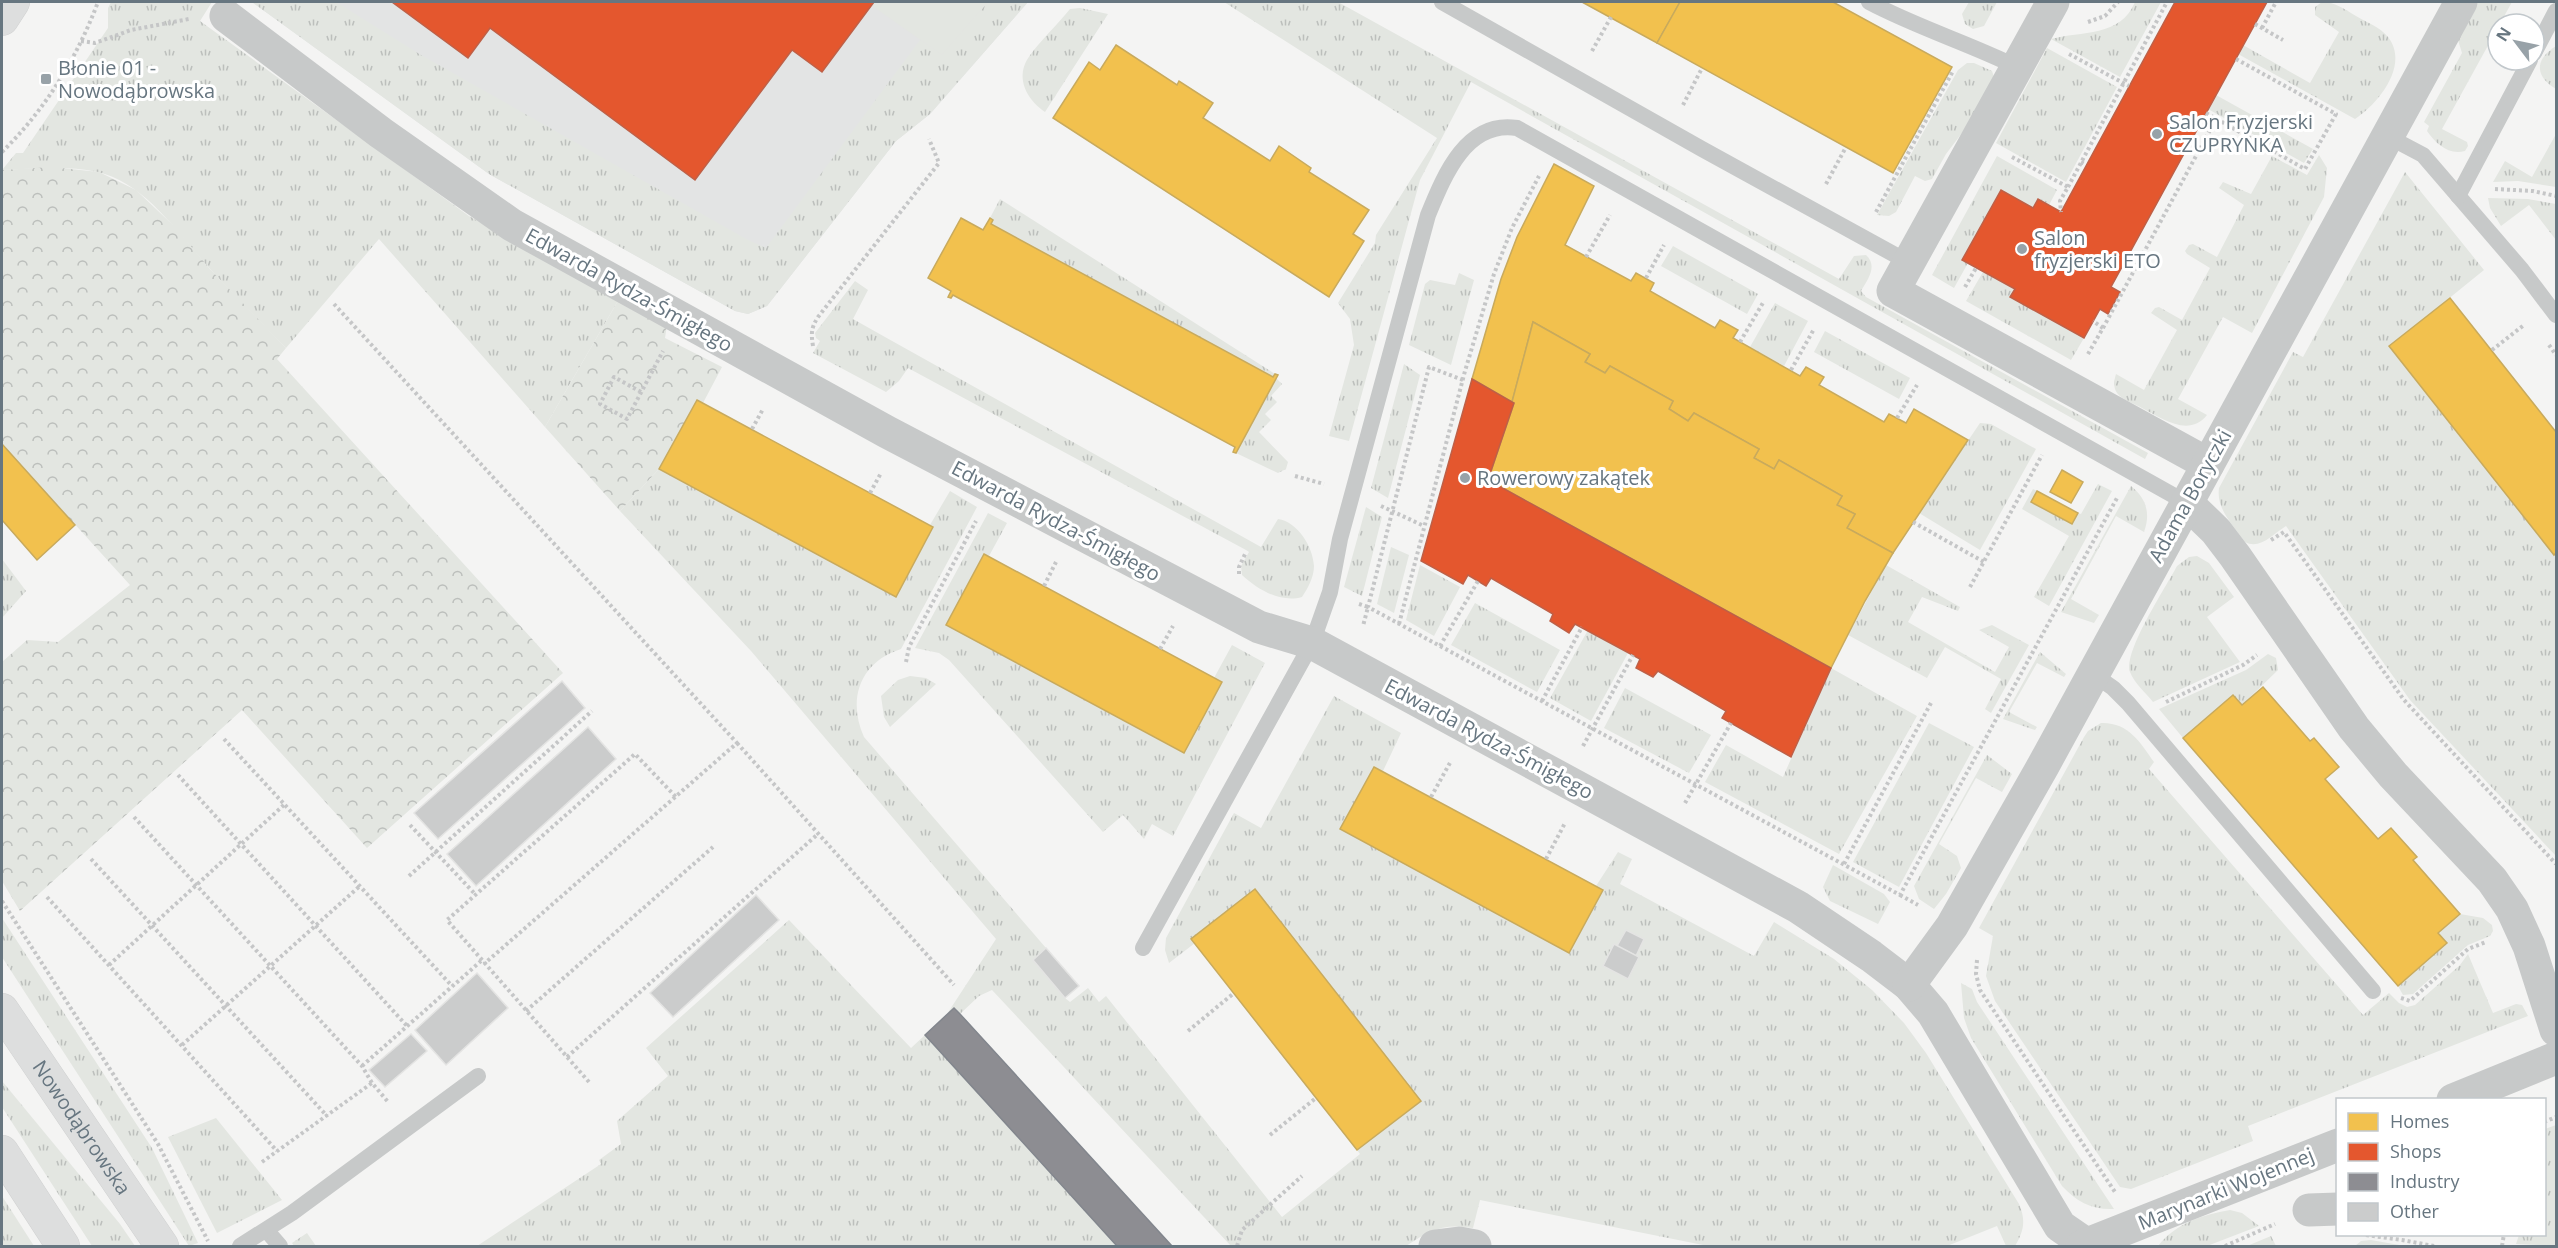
<svg xmlns="http://www.w3.org/2000/svg" width="2558" height="1248" font-family="'Open Sans',sans-serif">
	<style>
		.built { fill: #e3e4e4 }
		.grass { fill: url(#grass-tufts) }
		.forest { fill: url(#forest-crowns) }
		.pitch { fill: #e3e6e1 }
		.homes { fill: #f2c14e; stroke: #c8aa5d; stroke-width: 1.5 }
		.shops { fill: #e4572e; stroke: #be6047; stroke-width: 1.5 }
		.industry { fill: #8d8d92; stroke: #82868d; stroke-width: 1.5 }
		.building { fill: #cbcccc; stroke: #e4e4e3; stroke-width: 1.5 }
		.lines { fill: none; stroke-linecap: round; stroke-linejoin: round }
		.secondary-casing { stroke: #d0d1d1; stroke-width: 34 }
		.path { stroke: #c5c6c7; stroke-width: 4; stroke-dasharray: 3 3; stroke-linecap: butt }
		.lane { stroke: #c7c9c9; stroke-width: 16 }
		.street { stroke: #c7c9c9; stroke-width: 33 }
		.secondary { stroke: #dddede; stroke-width: 33 }
		.poi-dot { fill: #98a2a8; stroke: #fff; stroke-width: 2 }
		.labels { text-anchor: middle; stroke-width: 6; stroke-linejoin: round; paint-order: stroke }
		.poi-label { font-size: 20px; fill: #677680; stroke: #fff; text-anchor: start }
		.street-label { font-size: 20px; fill: #677680; stroke: #fff }
	</style>
	<defs>
		<pattern id="grass-tufts" width="24" height="20" patternUnits="userSpaceOnUse" patternTransform="scale(1.5)"><rect width="24" height="20" fill="#e3e6e1"/><path d="M3 7l-1-3M5 7V3M7 7l1-3M15 17l-1-3M17 17v-4M19 17l1-3" fill="none" stroke="#bcbfbc"/></pattern>
		<pattern id="forest-crowns" width="20" height="18" patternUnits="userSpaceOnUse" patternTransform="scale(1.5)"><rect width="20" height="18" fill="#e3e6e1"/><path d="M2 6a3 3 0 1 1 6 0M12 15a3 3 0 1 1 6 0" fill="none" stroke="#bcbfbc"/></pattern>
	</defs>
	<rect width="100%" height="100%" fill="#f4f4f3"/>
	<!-- built -->
	<path class="built" d="M252,2H1028L930,114L896,141L767,306L748,314L735,311L489,174Z"/>
	<!-- grass -->
	<g class="grass">
		<path d="M111,2H212L200,21L469,216L619,299L545,427L379,239L286,348C260,322 235,296 210,269C179,235 145,182 97,172C66,165 33,169 2,170L16,153H23L108,28V8Z"/>
		<path d="M252,2H336L421,55L748,240L766,248L920,40L942,55L988,2H1028L930,114L896,141L767,306L748,314L735,311L489,174Z"/>
		<path d="M1224,2H1338L1839,279L1854,256L1866,255C1878,266 1868,279 1861,291L1866,297L2148,453L2145,459L1471,82L1420,180L1349,441L1329,436L1354,345L1350,319L1338,303L1375,243L1376,235L1437,138Z"/>
		<path d="M1969,2H1997L1984,26L1973,29L1965,24L1962,14Z"/>
		<path d="M2135,2H2161L2120,77L2051,39C2081,31 2121,37 2135,2Z"/>
		<path d="M2322,2C2335,2 2346,10 2356,16C2366,22 2380,27 2388,37C2410,65 2378,104 2355,119L2238,54L2243,45L2310,83L2339,32L2315,15V7Z"/>
		<path d="M2478,2H2512L2442,129L2467,142L2468,146L2465,151C2449,156 2435,143 2427,131L2429,126L2424,122L2462,53L2457,37Z"/>
		<path d="M1080,8L1108,14L1045,112C1030,102 1017,83 1025,64C1030,51 1060,22 1070,9Z"/>
		<path d="M2556,46V89C2534,76 2535,59 2556,46Z"/>
		<path d="M2047,48L2117,87L2066,182L1996,143Z"/>
		<path d="M1967,63H1974L1992,71L1994,77L1965,129L1946,154L1932,179L1925,181L1915,176L1896,212L1889,216L1877,215L1958,70Z"/>
		<path d="M2216,95L2313,149L2304,163L2208,109Z"/>
		<path d="M2556,134V187L2518,181L2493,182L2505,161L2532,177Z"/>
		<path d="M1997,156L2057,190L2049,205L2038,199L2033,208L2001,190L1962,260L1968,263L1954,288L1932,275Z"/>
		<path d="M2272,156L2307,175L2319,155L2327,168L2324,197L2252,333L2223,317L2178,399L2207,415C2189,438 2161,418 2142,408C2135,404 2122,400 2117,393C2113,387 2114,381 2116,374L2144,390L2177,330L2151,313L2155,308L2159,307L2182,320L2210,268L2187,254L2185,251L2189,245L2193,244L2217,257L2244,205L2219,188L2223,182L2251,194Z"/>
		<path d="M2405,172L2484,270L2389,347L2553,554L2556,553V856L2410,700L2286,526C2273,534 2260,550 2245,542C2233,525 2216,509 2219,488L2293,352L2303,357Z"/>
		<path d="M2488,198L2528,199L2556,204V240L2529,205L2501,226L2490,208Z"/>
		<path d="M1000,199L1275,374L1273,377L991,224L990,218Z"/>
		<path d="M1673,246L1758,294L1747,314L1661,266Z"/>
		<path d="M1983,272L2015,289L2011,298L2084,338L2071,360L1966,301Z"/>
		<path d="M1459,273L1474,280L1451,365L1409,345L1425,284L1430,280L1455,285Z"/>
		<path d="M855,281L868,290L853,319L885,337L1261,547L1278,519C1298,522 1313,547 1314,566C1314,577 1308,588 1302,597C1281,603 1258,590 1242,575L1241,566L1249,552L1246,550L908,368L899,381L886,392L813,353L820,341L816,338L815,333Z"/>
		<path d="M1775,303L1808,321L1784,366L1750,347Z"/>
		<path d="M1825,331L1910,378L1899,399L1814,352Z"/>
		<path d="M1404,364L1420,375L1388,498L1371,488Z"/>
		<path d="M1276,378L1282,384L1271,396L1277,402L1265,414L1271,420L1259,432L1288,462L1286,469L1278,473L1236,453Z"/>
		<path d="M1980,423L1991,424L2036,449L1980,550L1919,513Z"/>
		<path d="M659,469L896,597L933,528L930,525L950,491L977,507L901,649C860,662 847,699 864,737L1046,948L1033,960L1065,998L1070,1002L1088,988L1099,1002L1106,996L1282,1217L1360,1154L1357,1150L1421,1101L1255,889L1192,938L1195,943L1169,963L1165,950L1166,938L1234,813L1261,828L1334,696L1401,733L1383,771L1374,767L1340,829L1569,952L1603,890L1596,886L1618,852L1632,859L1620,884L1754,956L1774,922L1834,959L1872,990L1904,1023L1926,1053L2019,1204C2026,1220 2024,1231 2015,1246H2006L1997,1226L1947,1246H1708L1480,1200L1473,1228C1443,1223 1430,1230 1406,1246H1231L992,990L979,996L960,1014L954,1008L945,1017L996,939L751,651L620,511Z"/>
		<path d="M2098,484L2112,491L2049,606L2034,597L2069,536L2022,509L2033,489L2037,491L2031,502L2072,524L2078,513L2081,514Z"/>
		<path d="M2131,486C2146,498 2151,513 2144,532L2116,516L2071,599L2099,615L2094,623L2061,612Z"/>
		<path d="M1366,507L1382,517L1362,596L1344,587Z"/>
		<path d="M988,513L1007,523L989,556L984,554L946,625L1183,753L1222,682L1214,678L1232,645L1265,663L1173,836L1152,824L1144,839L1123,815L1103,832L949,660L939,653L915,648Z"/>
		<path d="M1391,547L1409,555L1394,613L1377,604Z"/>
		<path d="M2197,556L2209,563L2234,597L2207,617L2240,662L2153,702C2146,693 2134,683 2130,672C2123,652 2166,587 2177,566L2189,557Z"/>
		<path d="M2,559L26,591L2,618Z"/>
		<path d="M1420,565L1460,587L1434,636L1406,620Z"/>
		<path d="M1886,565L1960,607L1958,611L1922,597L1908,622L1995,672L2009,647L1979,630L1992,625L2029,645L1991,713L1985,709L2001,679L1945,647L1927,678L1848,635Z"/>
		<path d="M1475,603L1560,650L1537,692L1451,645Z"/>
		<path d="M1588,630L1628,653L1591,721L1550,698Z"/>
		<path d="M2040,652L2066,674L2064,677L2037,663L2009,712L2037,727L2035,730L2003,719Z"/>
		<path d="M2268,654L2276,658L2278,670L2242,705L2233,695L2183,738L2159,709L2246,670Z"/>
		<path d="M1831,668L1917,716L1839,854L1705,782L1726,745L1783,777Z"/>
		<path d="M910,676L926,678L936,684L890,727L884,717L881,696L898,680Z"/>
		<path d="M1625,688L1711,735L1689,773L1604,728Z"/>
		<path d="M1929,723L1974,747L1899,887L1853,862Z"/>
		<path d="M2101,723C2128,722 2140,742 2154,762L2149,769L2363,1015L2389,993L2399,1003L2407,1007L2415,1005L2460,965L2468,954L2493,1013L2516,1004L2522,1005L2528,1016L2248,1126L2253,1141L2131,1189L2120,1187L1995,1001L1986,976L1993,936L1979,928L2084,737L2088,731Z"/>
		<path d="M1987,755L2012,774L2002,792L1976,778L1939,844L1957,856L1961,868L1946,894L1934,909L1919,899L1914,886Z"/>
		<path d="M1833,865L1884,894L1890,902L1878,924L1830,901L1823,887Z"/>
		<path d="M2460,914L2483,918L2492,925L2493,931L2490,936L2468,945L2413,994L2403,995L2398,986L2447,943L2438,933Z"/>
		<path d="M2,918L152,1148L198,1243L189,1246L2,957Z"/>
		<path d="M789,920L911,1048L925,1035L1117,1246H477L601,1164L599,1160L621,1144L617,1121L668,1076L646,1048Z"/>
		<path d="M1961,983L1972,989L1977,1002L2114,1209C2092,1210 2077,1202 2062,1186L1971,1038L1964,1018Z"/>
		<path d="M2,1081L120,1224L135,1246H92L2,1107Z"/>
		<path d="M216,1118L282,1200L217,1233L168,1137Z"/>
		<path d="M2556,1125V1246L2516,1244L2519,1235L2544,1234L2545,1129Z"/>
		<path d="M2,1196L34,1246L2,1245Z"/>
		<path d="M2230,1210L2242,1213L2259,1226L2207,1246H2158C2176,1223 2202,1215 2230,1210Z"/>
		<path d="M307,1233L316,1246H294L292,1243Z"/>
		<path d="M2271,1236L2276,1246H2247Z"/>
		<path d="M2371,1240L2405,1246H2355L2361,1241Z"/>
	</g>
	<!-- forest -->
	<g class="forest">
		<path d="M52,167L99,172L136,190L175,227L209,268L286,348L277,359L563,673L367,848L242,710L20,911L2,881V662L27,640L58,642L130,585L2,444V170Z"/>
		<path d="M619,299L667,325L665,338L722,367L703,403L697,400L659,469L620,511L545,427Z"/>
	</g>
	<!-- pitch -->
	<path class="pitch" d="M874,2H988L942,55L871,5Z"/>
	<!-- homes -->
	<g class="homes">
		<path d="M1582,2H1680L1657,43Z"/>
		<path d="M1680,2H1833L1952,67L1893,173L1657,43Z"/>
		<path d="M1116,45L1177,85L1179,81L1213,103L1203,118L1270,161L1279,146L1311,168L1309,172L1369,210L1353,234L1364,241L1329,297L1053,118L1089,62L1100,70Z"/>
		<path d="M1554,164L1594,186L1565,245L1631,281L1636,273L1654,283L1650,291L1715,328L1720,320L1738,330L1733,338L1800,376L1806,367L1824,377L1819,385L1884,422L1889,414L1906,423L1914,409L1968,440L1893,553L1847,528L1855,514L1837,505L1842,496L1779,460L1774,469L1754,458L1759,449L1694,413L1688,421L1669,409L1673,401L1610,366L1605,373L1585,362L1590,354L1533,322L1512,402L1472,379L1501,279L1517,237Z"/>
		<path d="M961,218L983,230L990,218L993,220L991,224L1273,377L1275,374L1278,375L1236,453L1233,452L1235,447L953,295L951,298L948,297L951,291L928,278Z"/>
		<path d="M2450,298L2556,432V553L2554,555L2389,346Z"/>
		<path d="M1533,322L1590,354L1585,362L1605,373L1610,366L1673,401L1669,409L1688,421L1694,413L1759,449L1754,458L1774,469L1779,460L1842,496L1837,505L1855,514L1847,528L1893,553L1865,601L1831,668L1488,480L1514,403L1512,402Z"/>
		<path d="M697,400L933,527L896,597L659,469Z"/>
		<path d="M2,444L75,525L37,560L2,520Z"/>
		<path d="M2062,470L2083,482L2071,503L2050,492Z"/>
		<path d="M2037,491L2078,513L2072,524L2031,502Z"/>
		<path d="M984,554L1222,682L1184,753L946,625Z"/>
		<path d="M2263,687L2310,741L2314,738L2339,767L2325,779L2378,839L2391,828L2417,857L2413,860L2460,914L2438,933L2447,943L2398,986L2183,738L2233,695L2242,705Z"/>
		<path d="M1374,767L1603,890L1569,953L1340,829Z"/>
		<path d="M1255,889L1421,1101L1357,1150L1191,939Z"/>
	</g>
	<!-- shops -->
	<g class="shops">
		<path d="M392,2H874L822,72L792,50L695,180L490,28L468,58Z"/>
		<path d="M2175,2H2267L2111,287L2120,292L2108,314L2100,309L2084,338L2010,297L2015,289L1962,260L2001,190L2033,208L2038,199L2061,212Z"/>
		<path d="M1472,379L1514,403L1488,480L1831,668L1791,757L1722,718L1726,711L1658,671L1653,677L1636,668L1640,659L1575,624L1569,633L1550,621L1553,614L1491,578L1486,586L1468,575L1463,584L1421,561Z"/>
	</g>
	<!-- industry -->
	<path class="industry" d="M954,1008L960,1014L1172,1246H1117L925,1035Z"/>
	<!-- building -->
	<g class="building">
		<path d="M562,681L585,708L438,839L414,813Z"/>
		<path d="M588,727L616,759L476,886L447,854Z"/>
		<path d="M756,895L779,920L673,1017L650,993Z"/>
		<path d="M1626,930L1644,939L1636,956L1617,946Z"/>
		<path d="M1614,944L1639,957L1628,979L1603,966Z"/>
		<path d="M1046,948L1079,986L1065,998L1033,960Z"/>
		<path d="M477,973L508,1008L446,1065L415,1030Z"/>
		<path d="M411,1034L427,1051L385,1087L369,1070Z"/>
	</g>
	<g class="lines">
		<!-- secondary casing -->
		<g class="secondary-casing">
			<g id="secondary">
				<path d="M2,19L13,2"/>
				<path id="s1" d="M2,1010L162,1246"/>
				<path d="M2,1152L63,1246"/>
			</g>
		</g>
		<!-- path -->
		<g class="path">
			<path d="M2088,22L2105,16L2118,2"/>
			<path d="M2255,24L2283,40"/>
			<path d="M2262,28L2276,2"/>
			<path d="M81,41L95,43L131,30L189,19"/>
			<path d="M1592,51L1611,17"/>
			<path d="M2069,54L2129,86"/>
			<path d="M1683,105L1702,68"/>
			<path d="M2206,113L2305,169L2336,114L2236,59"/>
			<path d="M2,152C45,110 77,58 98,2"/>
			<path d="M2012,157L2068,187L2060,201L2061,212"/>
			<path d="M2081,162L2086,165"/>
			<path d="M1826,184L1846,147"/>
			<path d="M2068,187L2167,2"/>
			<path d="M2495,189L2533,191L2556,196"/>
			<path d="M1876,212L1953,71"/>
			<path d="M1586,257L1610,215"/>
			<path d="M1646,278L1664,245"/>
			<path d="M1965,287L1976,268"/>
			<path d="M334,304L737,743L484,964"/>
			<path d="M2103,328L2216,119"/>
			<path d="M1740,342L1764,301"/>
			<path d="M2549,345L2556,355"/>
			<path d="M813,346C811,334 811,328 818,317L939,163L929,139"/>
			<path d="M2492,350L2524,325"/>
			<path d="M2088,354L2103,328L2093,321"/>
			<path d="M1791,370L1814,329"/>
			<path d="M1463,380L1429,367L1368,607L1900,895L2117,498"/>
			<path d="M641,392L614,377L600,404L627,419L663,351"/>
			<path d="M1897,418L1917,385"/>
			<path d="M752,429L763,409"/>
			<path d="M1295,476L1324,484"/>
			<path d="M870,493L881,473"/>
			<path d="M1381,506L1424,526"/>
			<path d="M1913,522L1984,562"/>
			<path d="M2271,540L2284,532L2404,700L2556,864"/>
			<path d="M1239,574V567L1246,552"/>
			<path d="M1044,586L1056,562"/>
			<path d="M1970,587L2042,455"/>
			<path d="M1359,604L1368,607L1363,626"/>
			<path d="M1399,624L1465,371L1494,274L1512,228L1539,176"/>
			<path d="M1440,646L1478,581"/>
			<path d="M1160,649L1173,626"/>
			<path d="M906,662L909,647L976,521"/>
			<path d="M1542,701L1582,627"/>
			<path d="M2166,702L2243,665L2257,655"/>
			<path d="M224,739L452,986"/>
			<path d="M737,743L954,985"/>
			<path d="M1583,746L1633,655"/>
			<path d="M178,775L407,1026"/>
			<path d="M1431,797L1451,761"/>
			<path d="M1685,803L1731,723"/>
			<path d="M134,817L362,1066L372,1083"/>
			<path d="M410,825L475,894"/>
			<path d="M91,859L327,1116"/>
			<path d="M1546,859L1565,823"/>
			<path d="M1844,864L1931,703"/>
			<path d="M409,876L592,711"/>
			<path d="M1900,895L1918,905"/>
			<path d="M47,897L277,1151"/>
			<path d="M2,901L158,1144L208,1241"/>
			<path d="M1977,960L1976,974L1980,990L2115,1192"/>
			<path d="M109,965L285,804"/>
			<path d="M2401,998L2410,1001L2468,949L2486,942"/>
			<path d="M526,1011L713,847"/>
			<path d="M1188,1031L1234,993"/>
			<path d="M182,1045L360,886"/>
			<path d="M567,1057L818,834"/>
			<path d="M362,1066L481,961"/>
			<path d="M589,1082L447,920L635,754L676,797"/>
			<path d="M2544,1122L2556,1117"/>
			<path d="M1270,1135L1316,1098"/>
			<path d="M262,1162L372,1083L389,1103"/>
			<path d="M2366,1235L2402,1240L2434,1246"/>
			<path d="M1237,1246L1242,1230L1302,1176"/>
			<path d="M2225,1246L2275,1224"/>
			<path d="M2502,1246L2504,1234"/>
		</g>
		<!-- lane -->
		<g class="lane">
			<path d="M1442,2L1702,149L1908,262"/>
			<path d="M1869,2C1916,27 1968,43 2017,67"/>
			<path d="M2534,53L2556,11"/>
			<path d="M2387,136L2423,155L2522,270L2556,315"/>
			<path d="M2458,196L2530,60"/>
			<path d="M2093,674L2113,688L2128,703L2373,991"/>
			<path d="M1143,948L1312,643L1330,592L1340,539L1428,215C1444,176 1466,120 1517,128L2187,503"/>
			<path d="M267,1231L280,1246"/>
			<path d="M240,1246L292,1213L478,1076"/>
		</g>
		<!-- street -->
		<g class="street">
			<path d="M2053,2L1893,291L2208,464"/>
			<path d="M226,16L381,133L512,225L887,432L1259,627L1312,643L1798,907L1871,956L1909,985L1933,1013L2060,1226L2089,1246"/>
			<path d="M2187,503L2216,531L2235,556L2354,728L2393,775L2492,880L2512,909L2529,946L2556,1030"/>
			<path d="M1909,985L1952,926L2043,766L2461,2"/>
			<path d="M2453,1100L2556,1058"/>
			<path d="M2309,1210L2338,1209"/>
			<path d="M1435,1246L1459,1243L1475,1246"/>
			<path d="M2082,1246L2338,1145"/>
		</g>
		<!-- secondary -->
		<use href="#secondary" class="secondary"/>
	</g>
	<!-- markers -->
	<g class="poi-dot">
		<rect x="40" y="73" width="12" height="12" rx="3"/>
		<circle cx="2157" cy="134" r="6"/>
		<circle cx="2022" cy="249" r="6"/>
		<circle cx="1465" cy="478" r="6"/>
	</g>
	<g class="labels">
		<!-- poi labels -->
		<g class="poi-label">
			<text x="58" y="75">Błonie 01 -<tspan x="58" dy="23">Nowodąbrowska</tspan></text>
			<text x="2169" y="129">Salon Fryzjerski<tspan x="2169" dy="23">CZUPRYNKA</tspan></text>
			<text x="2034" y="245">Salon<tspan x="2034" dy="23">fryzjerski ETO</tspan></text>
			<text x="1477" y="485">Rowerowy zakątek</text>
		</g>
		<!-- street labels -->
		<g class="street-label">
			<text transform="translate(629 290) rotate(29)" y="7">Edwarda Rydza-Śmigłego</text>
			<text transform="translate(2190 496) rotate(-61)" y="7">Adama Boryczki</text>
			<text transform="translate(1056 521) rotate(28)" y="7">Edwarda Rydza-Śmigłego</text>
			<text transform="translate(1489 739) rotate(28)" y="7">Edwarda Rydza-Śmigłego</text>
			<text dy="7" stroke="none"><textPath href="#s1" startOffset="142">Nowodąbrowska</textPath></text>
			<text transform="translate(2226 1189) rotate(-22)" y="7">Marynarki Wojennej</text>
		</g>
	</g>
	<!-- border -->
	<rect width="2558" height="1248" fill="none" stroke="#677680" stroke-width="6"/>
	<!-- legend -->
	<rect x="2336" y="1098" width="210" height="138" fill="#ffffff" stroke="#c2c8cc" stroke-width="1.5"/>
	<rect x="2348" y="1113" width="30" height="18" fill="#f2c14e" stroke="#c2c8cc" stroke-width="1.5"/>
	<text x="2390" y="1128" font-size="18" fill="#677680">Homes</text>
	<rect x="2348" y="1143" width="30" height="18" fill="#e4572e" stroke="#c2c8cc" stroke-width="1.5"/>
	<text x="2390" y="1158" font-size="18" fill="#677680">Shops</text>
	<rect x="2348" y="1173" width="30" height="18" fill="#8d8d92" stroke="#c2c8cc" stroke-width="1.5"/>
	<text x="2390" y="1188" font-size="18" fill="#677680">Industry</text>
	<rect x="2348" y="1203" width="30" height="18" fill="#cbcccc" stroke="#c2c8cc" stroke-width="1.5"/>
	<text x="2390" y="1218" font-size="18" fill="#677680">Other</text>
	<!-- north arrow -->
	<g transform="translate(2516 42) rotate(302)"><circle r="28" fill="#ffffff" stroke="#c2c8cc" stroke-width="1.5"/>
	<path d="M0-4.5L10 22L0 15L-10 22Z" fill="#98a2a8"/>
	<text y="-9" font-size="16" font-weight="bold" text-anchor="middle" fill="#677680">N</text>
	</g>
</svg>
